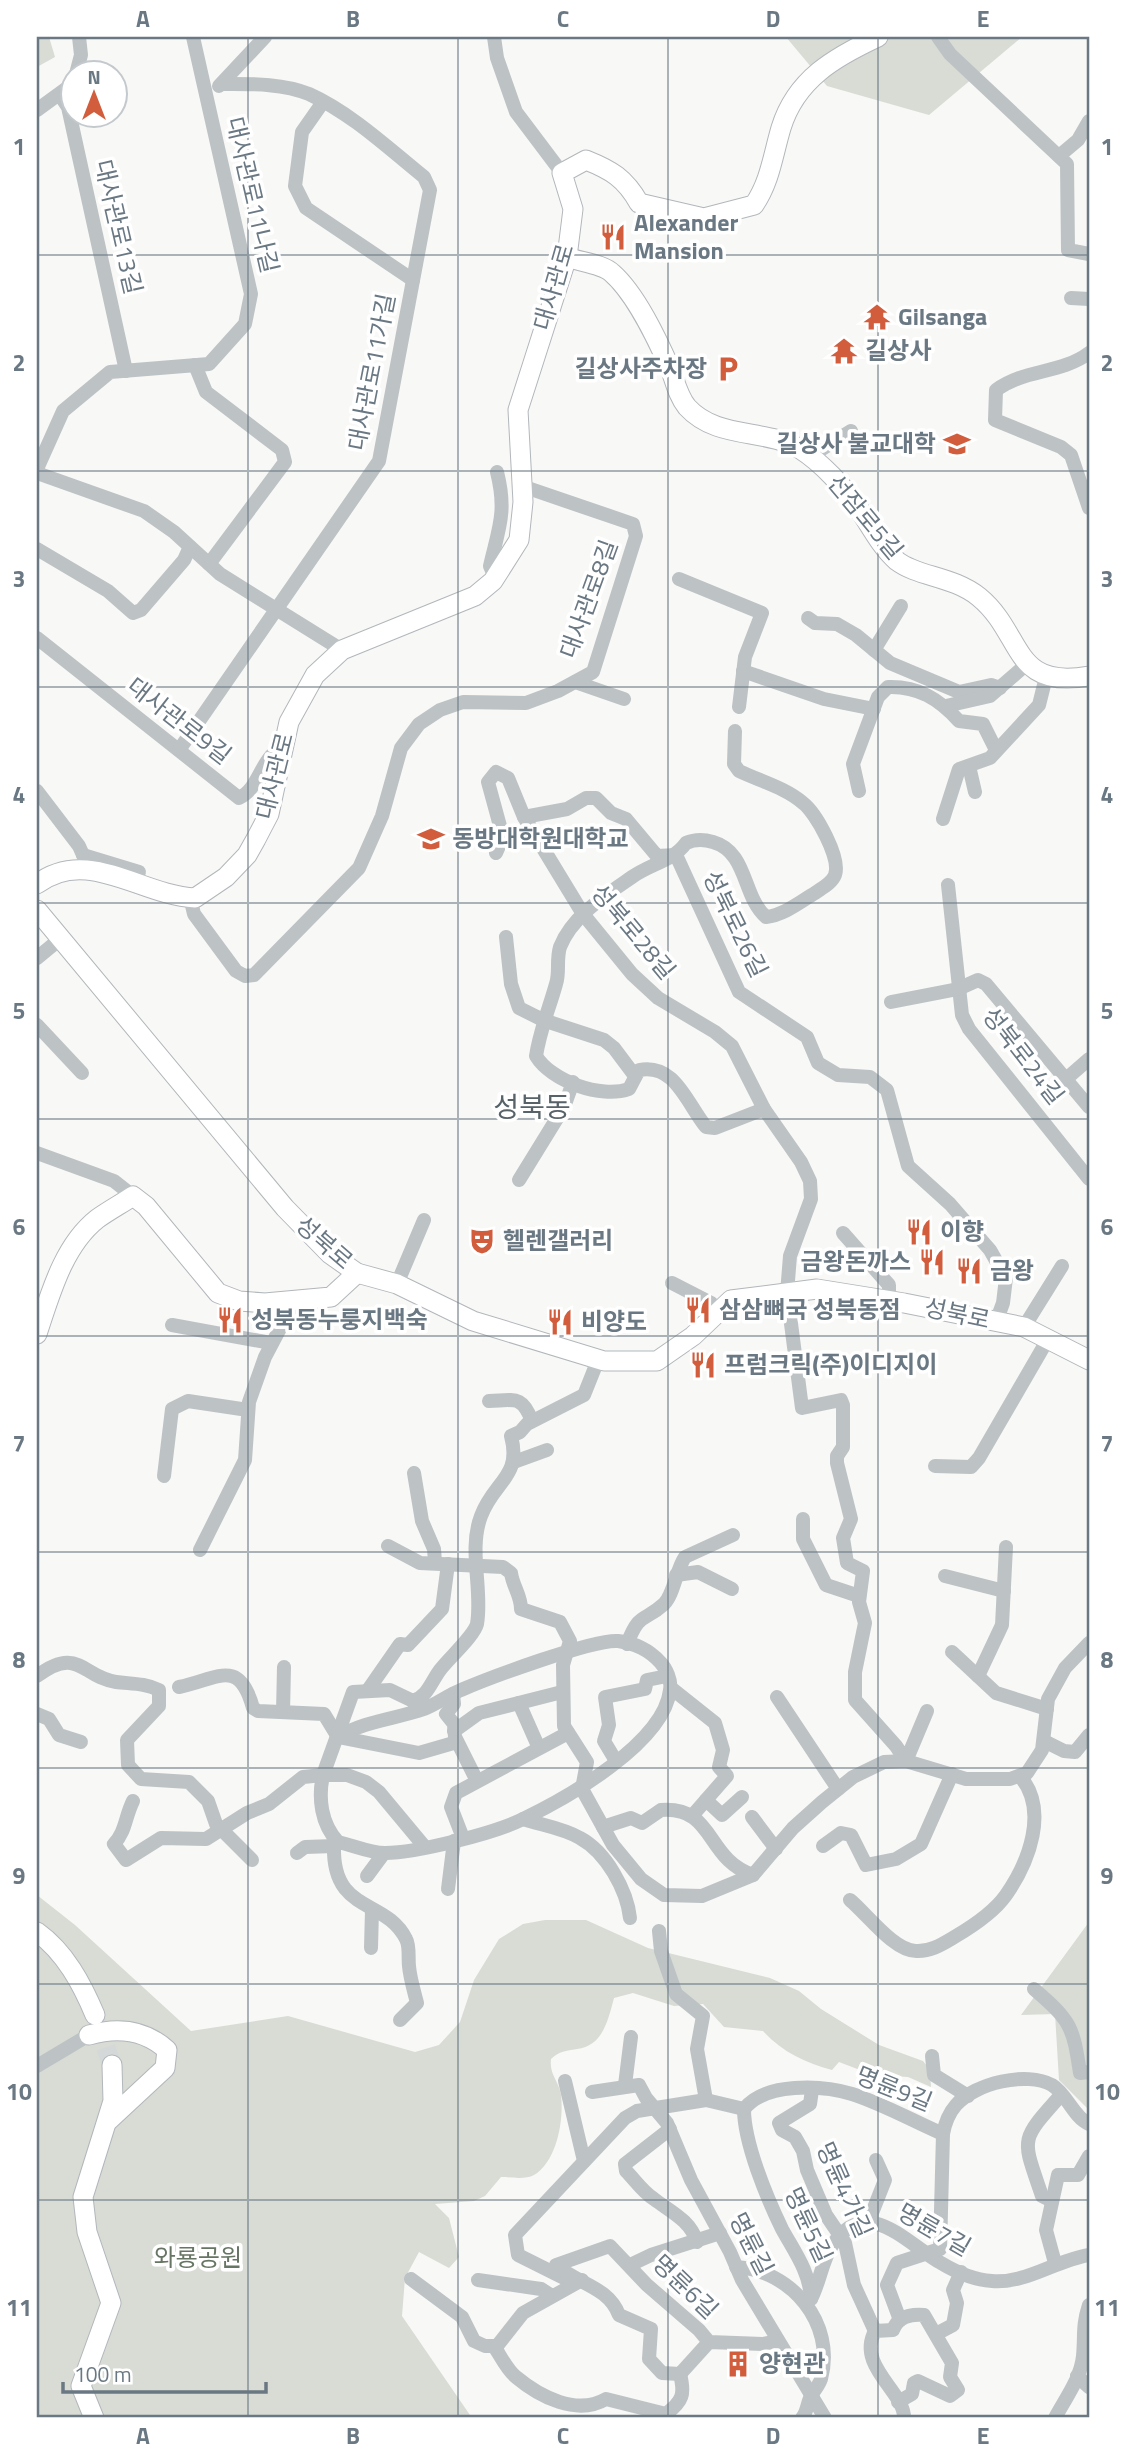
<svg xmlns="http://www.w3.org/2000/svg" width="1126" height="2455" font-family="'Titillium Web','Noto Sans KR',sans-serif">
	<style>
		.green { fill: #d8dcd5 }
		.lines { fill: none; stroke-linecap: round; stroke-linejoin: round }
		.secondary-tunnel { stroke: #d4d8d9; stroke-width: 19; stroke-dasharray: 19 10; stroke-linecap: butt }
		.secondary-casing { stroke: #b2b7bb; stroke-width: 21 }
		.street { stroke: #bdc2c5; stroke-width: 14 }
		.secondary { stroke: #fff; stroke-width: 19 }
		.grid { fill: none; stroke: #6a7883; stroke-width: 2; stroke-opacity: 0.55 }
		.labels { text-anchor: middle; stroke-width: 7; stroke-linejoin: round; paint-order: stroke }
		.street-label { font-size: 24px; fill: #6a7883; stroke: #fff }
		.poi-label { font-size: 24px; font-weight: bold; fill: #6a7883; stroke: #fff; text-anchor: start }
		.park-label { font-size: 24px; fill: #677664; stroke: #fff }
		.quarter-label { font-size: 28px; fill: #576269; stroke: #fff }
		.neatline { fill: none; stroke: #6a7883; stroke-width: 2.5 }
		.grid-label { font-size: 23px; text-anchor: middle; font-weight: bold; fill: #6a7883 }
	</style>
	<rect width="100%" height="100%" fill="#f8f8f6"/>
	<!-- green -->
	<g class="green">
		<path d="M37,37H49L55,57L37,67Z"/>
		<path d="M786,37H1022L929,115L827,86Z"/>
		<path d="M37,1895L75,1925L191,2031L288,2016L415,2052L439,2045L460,2022L474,1980L499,1939L523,1924L545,1920H586L648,1948L770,1978L799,1991L821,2009L879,2045L923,2061L930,2070L931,2087L908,2077L873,2075L839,2062L832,2070C806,2063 782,2052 763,2031L724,2027L703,2004L674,2006L633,1993L614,1998C608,2020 603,2046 577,2049C565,2051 560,2051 551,2059C549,2075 559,2081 561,2095C564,2120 557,2161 534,2175C525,2180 510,2177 501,2177L485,2196L474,2201L435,2204L449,2218L459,2257L449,2268L419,2252L405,2278L402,2316L472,2418H37Z"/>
		<path d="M1089,1922V2110L1059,2080L1055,2014L1021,2015Z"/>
	</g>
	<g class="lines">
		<!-- secondary-tunnel -->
		<path class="secondary-tunnel" d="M96,2020L112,2065"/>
		<!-- secondary casing -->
		<g class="secondary-casing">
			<g id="secondary">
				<path d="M567,257C580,262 603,264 612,273C636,294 657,339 670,368C675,381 678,396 687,407C717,440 765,428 800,449C822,463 845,488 859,509C871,527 881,547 897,561C918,577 953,576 979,597C1024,634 1011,690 1089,676"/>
				<path d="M37,884C87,846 140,895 195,898L226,877L247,855L256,839L269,814L289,722L315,675L342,650L475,596L493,581L519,540L523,502L518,410L567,257L573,209L562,173L586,160C611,170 625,178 639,203L704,218L754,205C770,182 773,155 781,128C796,79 835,57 878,37"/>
				<path d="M37,910L285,1208L330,1254L357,1273L397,1284L473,1321L604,1361H657L693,1336L731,1300L817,1289L904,1303L1024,1327L1089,1360"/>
				<path d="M37,1334C50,1295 63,1246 97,1219C108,1211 121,1204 133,1196L146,1206L218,1293L239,1301L265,1303L331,1297L357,1273"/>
				<path d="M37,1932C65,1952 82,1984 95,2015"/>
				<path d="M89,2035C117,2027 144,2029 167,2050L165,2068L109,2120"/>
				<path d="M94,2418L81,2386L111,2303L87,2232L83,2197L113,2101L112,2065"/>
			</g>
		</g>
		<!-- street -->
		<g class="street">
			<path d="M494,37L497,58L516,112L562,173"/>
			<path d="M938,37L950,54L1067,164L1068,250L1089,254"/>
			<path d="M76,74L81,55L79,37"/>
			<path d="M219,86L265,37"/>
			<path d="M60,95L68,107L126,371"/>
			<path d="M323,102L302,132L295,186L306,208L413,280"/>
			<path d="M37,110L74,83"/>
			<path d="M1059,156L1078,140L1089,121"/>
			<path d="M1071,298L1089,299"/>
			<path d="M1089,353C1061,374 1024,369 996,390L995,420L1061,447L1071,455L1089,508"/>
			<path d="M195,365L206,392L282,450L285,462L209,564"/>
			<path d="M809,457L851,431"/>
			<path d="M37,469L63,411L110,372L209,364L245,324L251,294L193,37"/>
			<path d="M37,473L144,511L174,532L220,574L342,650"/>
			<path d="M37,549L108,591L133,613L141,610L184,560L190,547"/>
			<path d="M495,577L490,566C499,527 507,512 497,472"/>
			<path d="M679,579L762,613L745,657L739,707"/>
			<path d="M808,618L815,623L837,624L856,635L890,663L959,692L991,685L1000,688"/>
			<path d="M37,638L239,798C260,788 260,759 281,748"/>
			<path d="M874,650L901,606"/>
			<path d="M743,671L824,699L874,709"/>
			<path d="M575,682L624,699"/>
			<path d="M946,706L990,696L1028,663"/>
			<path d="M735,731L734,764L739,771C760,781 786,788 803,803C816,813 841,858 835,875C832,883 822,888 815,893C800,902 784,915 766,917C742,896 748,852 713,842C703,839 695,839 686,843C673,861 650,864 632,877C606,895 572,916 560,947C556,960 560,972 556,984C549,1009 540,1030 536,1056C551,1081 601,1099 629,1089L639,1070C675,1063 686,1102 706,1127L715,1128L764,1109"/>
			<path d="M179,750L379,461L430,190L424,177C388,148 351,113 309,94C282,83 250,84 223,84"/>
			<path d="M969,766L975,792"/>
			<path d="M37,791L79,846L87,864L85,868"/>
			<path d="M859,791L853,764L878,697L888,687C918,686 939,699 959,721L983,724L996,750"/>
			<path d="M524,817L567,809L586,798H596L611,813L626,819L657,856L676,855L739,992L807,1037L818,1063L838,1075L870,1077L887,1090L908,1166L950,1204L990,1250L1006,1278L1003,1303L996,1322"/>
			<path d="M943,819L959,769L990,758L1039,705L1046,677"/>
			<path d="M496,853L503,837L488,782L496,772L508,778L524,817L583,914L632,974L658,998L715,1032L732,1046L764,1109L801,1162L810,1181L811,1199L790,1256L787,1293L802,1408L841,1400L843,1405V1447L837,1456V1463L851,1519L843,1538L847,1563L863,1571L859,1602L865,1623L855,1672V1700L896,1746L906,1761L927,1711"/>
			<path d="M83,855L139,872"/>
			<path d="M948,885L962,1015L969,1029L1089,1179"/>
			<path d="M190,897L194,914L236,971L245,976L254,975L359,868L382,816L401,748L419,724L440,710L463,702L526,703L558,691L593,672L636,536L633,524L522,486"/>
			<path d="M506,937L511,984L519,1008L543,1020L604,1040L614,1048L635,1076"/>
			<path d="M37,958L60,939"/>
			<path d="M891,1002L958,989L978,980L986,984L1089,1107"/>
			<path d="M37,1025L82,1073"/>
			<path d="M1066,1079L1089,1059"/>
			<path d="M37,1153L114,1181L133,1196"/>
			<path d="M519,1180L564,1107L573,1082"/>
			<path d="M843,1233L889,1285V1300"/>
			<path d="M672,1283L711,1303L719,1311"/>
			<path d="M397,1284L424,1220"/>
			<path d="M172,1325L271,1343"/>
			<path d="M1024,1327L1062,1266"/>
			<path d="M489,1401C515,1400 522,1395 532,1421"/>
			<path d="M514,1462L547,1450"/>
			<path d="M935,1466L971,1467L979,1458L1048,1339"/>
			<path d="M414,1473L422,1521L434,1549L435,1562"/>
			<path d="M164,1476L172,1409L188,1401L248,1410"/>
			<path d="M803,1519V1539L826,1585L859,1596"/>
			<path d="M388,1546L420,1563L503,1567L511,1573C513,1587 521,1595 521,1609L560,1622L570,1641L563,1665L564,1726L587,1762L582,1789L613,1845L641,1879L664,1895L702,1896L753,1875L793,1828L822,1802L853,1777L884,1762L906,1761L966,1779H1010L1027,1773L1042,1750L1048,1699L1065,1668L1089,1643"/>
			<path d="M200,1550L245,1460L249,1402L265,1357L295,1300"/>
			<path d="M676,1575L698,1572L732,1589"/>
			<path d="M945,1576L1004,1591"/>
			<path d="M627,1644C640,1611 643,1623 664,1604C674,1594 676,1570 685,1557L733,1535"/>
			<path d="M952,1652L996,1693L1047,1709"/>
			<path d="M37,1676C78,1645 82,1677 116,1682C132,1684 144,1683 159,1690V1706L127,1740L128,1765L141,1779L189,1782L208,1801L216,1824L252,1860"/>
			<path d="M978,1676L1002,1625L1006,1547"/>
			<path d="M179,1687C216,1680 239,1656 253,1708L258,1711L324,1714L338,1737"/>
			<path d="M671,1688L715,1723L723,1750L719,1767L727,1776L692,1816"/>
			<path d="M368,1690L400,1644L408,1645L442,1609L448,1564"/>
			<path d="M453,1694L454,1704L446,1714L454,1724L455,1737L477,1781"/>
			<path d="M777,1697L838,1789"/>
			<path d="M519,1703L538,1746"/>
			<path d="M283,1712L284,1667"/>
			<path d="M37,1714L49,1719L59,1735L81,1742"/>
			<path d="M454,1731L479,1713L562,1692"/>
			<path d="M338,1737C365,1721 395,1719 424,1709C437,1704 448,1695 461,1690C489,1678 593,1639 618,1641C635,1643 649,1650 660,1662C666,1668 672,1681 670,1690C664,1743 567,1798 523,1819C495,1833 416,1853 385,1853C370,1853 352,1845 338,1842C321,1824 318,1798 323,1775L353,1692L390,1690L413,1701C428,1696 431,1682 440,1670C448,1659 474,1636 477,1624C483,1590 468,1550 481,1516C494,1481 522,1477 511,1436L520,1432L527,1424L584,1395L598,1360"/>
			<path d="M338,1737L419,1753L457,1742"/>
			<path d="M1044,1741L1064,1751L1075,1752L1089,1735"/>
			<path d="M616,1761L604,1741L609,1725L605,1697L645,1689L647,1680L667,1676"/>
			<path d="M706,1800L722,1815L742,1797"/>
			<path d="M133,1801C125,1817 126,1831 114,1844L126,1860L161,1838L206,1839L247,1813L269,1804L303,1777L323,1775H347L366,1782L379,1792L424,1846"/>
			<path d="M752,1817L776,1849"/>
			<path d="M523,1819C541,1825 563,1828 580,1838C606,1852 627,1890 630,1918"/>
			<path d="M603,1827L631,1818L642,1823L661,1810C715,1806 705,1859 753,1875"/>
			<path d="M463,1838L451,1807L456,1793L568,1733"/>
			<path d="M334,1846C332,1914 386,1898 406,1939C410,1946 408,1958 409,1966C410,1978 414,1991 417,2003L400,2020"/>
			<path d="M823,1846L841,1833L851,1835L866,1865L896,1859L921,1844L952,1774"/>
			<path d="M297,1853L305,1847L334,1846L338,1842"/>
			<path d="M367,1876L384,1853"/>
			<path d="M448,1889L454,1841"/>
			<path d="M850,1900C867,1914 894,1951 916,1951C931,1952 944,1943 956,1936C973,1926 994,1912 1006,1895C1029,1862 1049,1810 1020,1776"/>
			<path d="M659,1931L661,1951L676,1994L703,2016L697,2049L706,2100"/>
			<path d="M371,1948L372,1910"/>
			<path d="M1034,1989C1071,2021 1073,2026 1080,2073L1089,2072"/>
			<path d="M932,2056L934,2075L968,2096"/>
			<path d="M37,2066L89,2035"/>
			<path d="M565,2081L584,2161"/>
			<path d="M625,2085L631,2037"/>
			<path d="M812,2090L810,2104L779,2123L782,2130L795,2137L803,2151L807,2170L826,2215L845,2243L854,2285L875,2331"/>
			<path d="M592,2092L639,2085L646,2098L667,2123L691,2180L730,2252L742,2280L825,2418"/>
			<path d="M744,2109C765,2082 822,2085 852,2094C883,2104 913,2121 943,2134"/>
			<path d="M744,2109C744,2143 767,2198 782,2229C794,2251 810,2272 811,2299"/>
			<path d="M670,2129L625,2164L626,2171C635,2180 643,2192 654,2199C671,2212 690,2220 697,2242"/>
			<path d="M1052,2201L1042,2196C1022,2137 1019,2142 1061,2095"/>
			<path d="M871,2223L872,2213L885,2180L876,2160"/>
			<path d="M1055,2263L1046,2230L1058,2175H1078L1089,2156"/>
			<path d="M630,2265L651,2255L720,2233"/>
			<path d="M736,2267C791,2270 836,2323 821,2379C819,2386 813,2391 810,2398C807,2405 807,2412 802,2418"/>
			<path d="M564,2278L518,2255L515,2235L625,2118L637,2111L706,2100L744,2109"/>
			<path d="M411,2279L462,2317L474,2341L485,2346H497L523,2313L582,2280"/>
			<path d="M478,2280L541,2289L552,2296"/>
			<path d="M811,2299C820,2282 822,2260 833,2244C867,2194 907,2244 941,2263C956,2272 975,2280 992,2281C1026,2284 1056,2260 1089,2255"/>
			<path d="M900,2320L887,2285L897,2263L940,2249L943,2134C945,2123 949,2113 956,2105C975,2083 1027,2071 1052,2085C1067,2094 1073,2117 1089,2124"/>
			<path d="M936,2334L953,2325L957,2303L953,2290L961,2272"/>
			<path d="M709,2342L680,2374L662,2373L649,2359L651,2329L619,2315C608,2286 577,2284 556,2265L610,2246L647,2285L699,2330L709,2342L763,2344L778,2341"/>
			<path d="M494,2346C500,2355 507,2370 516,2377C540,2397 577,2416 606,2399L666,2414C683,2401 685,2394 680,2374"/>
			<path d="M1077,2376L1089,2387"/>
			<path d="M898,2402L912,2394L914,2383L918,2381L950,2396L958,2390L950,2377L952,2363L924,2315C911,2314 898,2316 893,2330L875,2331C856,2366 905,2392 904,2418"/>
			<path d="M1055,2418C1065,2399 1081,2378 1083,2356C1085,2336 1082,2326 1089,2305"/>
		</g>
		<!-- secondary -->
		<use href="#secondary" class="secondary"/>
	</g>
	<!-- grid -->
	<path class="grid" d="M248,37V2418M458,37V2418M668,37V2418M878,37V2418M37,255H1089M37,471H1089M37,687H1089M37,903H1089M37,1119H1089M37,1336H1089M37,1552H1089M37,1768H1089M37,1984H1089M37,2200H1089"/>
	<!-- icons -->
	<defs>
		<g id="restaurant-bare" transform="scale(2.1)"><path d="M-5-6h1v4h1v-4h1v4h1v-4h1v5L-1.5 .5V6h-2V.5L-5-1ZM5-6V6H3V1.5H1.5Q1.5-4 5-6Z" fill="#d15d3c" stroke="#fff" stroke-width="2.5" paint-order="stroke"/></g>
		<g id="temple-bare" transform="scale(2.1)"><path d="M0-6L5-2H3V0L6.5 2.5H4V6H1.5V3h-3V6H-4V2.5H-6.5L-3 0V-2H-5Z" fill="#d15d3c" stroke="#fff" stroke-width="2.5" paint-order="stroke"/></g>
		<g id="parking-bare" transform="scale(2.1)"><path d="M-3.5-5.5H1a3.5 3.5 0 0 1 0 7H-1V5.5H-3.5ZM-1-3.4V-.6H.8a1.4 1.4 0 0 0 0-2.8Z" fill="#d15d3c" stroke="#fff" stroke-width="2.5" paint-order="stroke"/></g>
		<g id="school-bare" transform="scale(2.1)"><path d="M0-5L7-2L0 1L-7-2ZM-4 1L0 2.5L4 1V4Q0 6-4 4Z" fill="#d15d3c" stroke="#fff" stroke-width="2.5" paint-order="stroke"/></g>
		<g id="university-bare" transform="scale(2.1)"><path d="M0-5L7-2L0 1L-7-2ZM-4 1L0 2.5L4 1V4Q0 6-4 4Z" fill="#d15d3c" stroke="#fff" stroke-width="2.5" paint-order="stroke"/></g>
		<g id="theatre-bare" transform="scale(2.1)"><path d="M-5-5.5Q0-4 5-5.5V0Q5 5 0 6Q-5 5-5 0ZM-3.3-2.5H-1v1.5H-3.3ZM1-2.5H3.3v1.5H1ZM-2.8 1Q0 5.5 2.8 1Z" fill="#d15d3c" stroke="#fff" stroke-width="2.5" paint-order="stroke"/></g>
		<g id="building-bare" transform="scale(2.1)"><path d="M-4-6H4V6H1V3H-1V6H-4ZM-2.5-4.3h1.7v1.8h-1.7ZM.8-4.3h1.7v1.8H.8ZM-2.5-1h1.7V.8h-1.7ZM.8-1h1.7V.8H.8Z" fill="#d15d3c" stroke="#fff" stroke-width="2.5" paint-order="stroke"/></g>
	</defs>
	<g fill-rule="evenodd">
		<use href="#restaurant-bare" x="613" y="237"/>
		<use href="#temple-bare" x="877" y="317"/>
		<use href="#temple-bare" x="844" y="351"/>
		<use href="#parking-bare" x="728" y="369"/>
		<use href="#school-bare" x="957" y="444"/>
		<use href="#university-bare" x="431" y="839"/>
		<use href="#restaurant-bare" x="919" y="1232"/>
		<use href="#theatre-bare" x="482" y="1241"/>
		<use href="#restaurant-bare" x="932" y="1262"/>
		<use href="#restaurant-bare" x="969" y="1271"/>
		<use href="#restaurant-bare" x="698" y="1310"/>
		<use href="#restaurant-bare" x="230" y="1320"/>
		<use href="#restaurant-bare" x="560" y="1322"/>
		<use href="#restaurant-bare" x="703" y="1365"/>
		<use href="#building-bare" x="738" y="2364"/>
	</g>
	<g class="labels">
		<!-- street labels -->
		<g class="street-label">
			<text transform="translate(252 195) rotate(77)" y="8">대사관로11나길</text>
			<text transform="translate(118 227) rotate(77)" y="8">대사관로13길</text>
			<text transform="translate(554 287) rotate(-74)" y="8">대사관로</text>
			<text transform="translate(372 372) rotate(-79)" y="8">대사관로11가길</text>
			<text transform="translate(865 517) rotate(50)" y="8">선잠로5길</text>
			<text transform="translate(589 599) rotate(-70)" y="8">대사관로8길</text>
			<text transform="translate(179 721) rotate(38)" y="8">대사관로9길</text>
			<text transform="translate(275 776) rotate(-76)" y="8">대사관로</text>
			<text transform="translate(735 924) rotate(64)" y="8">성북로26길</text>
			<text transform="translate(633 932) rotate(50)" y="8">성북로28길</text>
			<text transform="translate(1023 1056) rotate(52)" y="8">성북로24길</text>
			<text transform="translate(324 1243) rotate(41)" y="8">성북로</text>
			<text transform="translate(957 1314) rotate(12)" y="8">성북로</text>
			<text transform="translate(894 2089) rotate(22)" y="8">명륜9길</text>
			<text transform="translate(844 2190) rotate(66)" y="8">명륜4가길</text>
			<text transform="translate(808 2225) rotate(65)" y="8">명륜5길</text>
			<text transform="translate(934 2230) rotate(30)" y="8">명륜7길</text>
			<text transform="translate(751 2244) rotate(63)" y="8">명륜길</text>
			<text transform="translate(685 2287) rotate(44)" y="8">명륜6길</text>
		</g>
		<!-- poi labels -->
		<g class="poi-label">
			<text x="634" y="231">Alexander<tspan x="634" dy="28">Mansion</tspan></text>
			<text x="898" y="325">Gilsanga</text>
			<text x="865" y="359">길상사</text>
			<text x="707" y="377" text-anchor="end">길상사주차장</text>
			<text x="936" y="452" text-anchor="end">길상사 불교대학</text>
			<text x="452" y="847">동방대학원대학교</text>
			<text x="940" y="1240">이향</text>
			<text x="503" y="1249">헬렌갤러리</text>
			<text x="911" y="1270" text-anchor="end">금왕돈까스</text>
			<text x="990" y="1279">금왕</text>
			<text x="719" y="1318">삼삼뼈국 성북동점</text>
			<text x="251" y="1328">성북동누룽지백숙</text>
			<text x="581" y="1330">비양도</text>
			<text x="724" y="1373">프럼크릭(주)이디지이</text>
			<text x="759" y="2372">양현관</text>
		</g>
		<!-- park labels -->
		<g class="park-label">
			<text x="198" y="2266">와룡공원</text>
		</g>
		<!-- quarter labels -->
		<g class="quarter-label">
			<text x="532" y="1117">성북동</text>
		</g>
	</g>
	<!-- border -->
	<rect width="1126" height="2455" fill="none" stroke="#ffffff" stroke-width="77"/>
	<!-- north arrow -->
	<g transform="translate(94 94)"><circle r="33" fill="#ffffff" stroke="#c3c9cd" stroke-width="2"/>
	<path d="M0-5L12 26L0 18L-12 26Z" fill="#d15d3c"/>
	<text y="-10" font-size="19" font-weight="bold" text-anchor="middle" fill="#6a7883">N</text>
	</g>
	<!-- scale -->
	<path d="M63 2382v10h203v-10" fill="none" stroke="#6a7883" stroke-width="3.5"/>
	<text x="74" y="2382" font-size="21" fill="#6a7883" stroke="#ffffff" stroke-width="5" paint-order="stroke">100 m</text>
	<rect x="38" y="38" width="1050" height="2378" class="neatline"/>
	<g class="grid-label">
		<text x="143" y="27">A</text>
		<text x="353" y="27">B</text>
		<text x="563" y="27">C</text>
		<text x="773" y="27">D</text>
		<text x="983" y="27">E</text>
		<text x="19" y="155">1</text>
		<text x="1107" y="155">1</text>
		<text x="19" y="371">2</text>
		<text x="1107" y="371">2</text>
		<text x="19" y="587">3</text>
		<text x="1107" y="587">3</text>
		<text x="19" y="803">4</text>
		<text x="1107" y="803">4</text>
		<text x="19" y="1019">5</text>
		<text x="1107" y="1019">5</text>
		<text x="19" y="1235">6</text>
		<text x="1107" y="1235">6</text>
		<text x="19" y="1452">7</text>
		<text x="1107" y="1452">7</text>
		<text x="19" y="1668">8</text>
		<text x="1107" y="1668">8</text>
		<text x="19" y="1884">9</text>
		<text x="1107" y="1884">9</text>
		<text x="19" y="2100">10</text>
		<text x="1107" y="2100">10</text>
		<text x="19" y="2316">11</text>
		<text x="1107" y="2316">11</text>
		<text x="143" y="2444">A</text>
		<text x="353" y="2444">B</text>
		<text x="563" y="2444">C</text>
		<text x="773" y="2444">D</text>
		<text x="983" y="2444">E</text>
	</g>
</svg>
